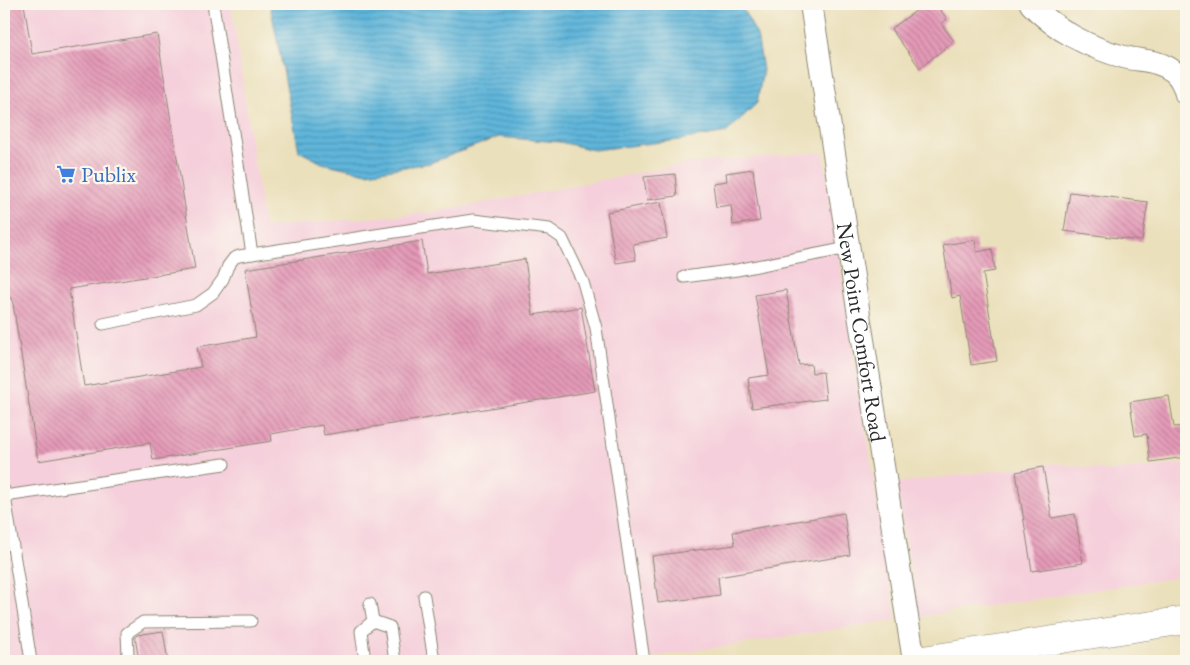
<svg xmlns="http://www.w3.org/2000/svg" width="1190" height="665" font-family="'EB Garamond',serif">
	<style>
		.built { fill: #f5cfdb }
		.water { fill: url(#water-rules); stroke: #457083 }
		.building { fill: url(#building-back-hatch) }
		.lines { fill: none; stroke-linecap: round; stroke-linejoin: round }
		.lane-casing { stroke: #8b8674; stroke-width: 13 }
		.street-casing { stroke: #8b8674; stroke-width: 24 }
		.primary-casing { stroke: #8b8674; stroke-width: 29 }
		.lane { stroke: #fff; stroke-width: 11 }
		.street { stroke: #fff; stroke-width: 22 }
		.primary { stroke: #fff; stroke-width: 28 }
		.labels { text-anchor: middle; stroke-width: 4.5; stroke-linejoin: round; paint-order: stroke }
		.shop-label { font-size: 22px; fill: #366cbe; stroke: #fbf7ec; text-anchor: start }
		.street-label { font-size: 22px; fill: #2b2b2b; stroke: #fbf7ec }
	</style>
	<defs>
		<pattern id="water-rules" width="6" height="5" patternUnits="userSpaceOnUse" patternTransform="scale(1.25)"><rect width="6" height="5" fill="#5fb6db"/><path d="M0 2.5h6" fill="none" stroke="#4f94b2"/></pattern>
		<pattern id="building-back-hatch" width="6" height="6" patternUnits="userSpaceOnUse" patternTransform="scale(1.25)"><rect width="6" height="6" fill="#e59ab8"/><path d="M-1 5l2 2M0 0l6 6M5-1l2 2" fill="none" stroke="#ba7e96"/></pattern>
	</defs>
	<rect width="100%" height="100%" fill="#fbf7ec"/>
	<filter id="ink" filterUnits="userSpaceOnUse"><feTurbulence type="fractalNoise" baseFrequency=".02" numOctaves="2"/><feDisplacementMap in="SourceGraphic" scale="10" xChannelSelector="R" yChannelSelector="G"/><feConvolveMatrix kernelMatrix="1 2 1 2 8 2 1 2 1" color-interpolation-filters="sRGB"/></filter>
	<filter id="wash" filterUnits="userSpaceOnUse"><feTurbulence type="fractalNoise" baseFrequency=".0096" numOctaves="4" result="noise"/><feDisplacementMap in="SourceGraphic" scale="20" xChannelSelector="R" yChannelSelector="G"/><feGaussianBlur stdDeviation="1.12" result="paint"/><feColorMatrix in="noise" values="0 0 0 0 0 0 0 0 0 0 0 0 0 0 0 0 0 1.4 0 .05"/><feComposite in="paint" operator="in"/></filter>
	<g filter="url(#wash)">
		<rect width="100%" height="100%" fill="#ebe0bc"/>
		<!-- built -->
		<g class="built">
			<path d="M4,4H231L264,227L435,212L691,163L823,152L845,298L896,620L628,661H4Z"/>
			<path d="M1055,463L1111,471L1186,463V576L918,617L896,483Z"/>
		</g>
		<!-- water -->
		<path class="water" d="M270,4H740L757,35L763,70L757,103L727,132L679,140L594,150L560,142L499,137L430,163L367,173L322,163L299,151Z"/>
		<g id="blocks">
			<!-- building -->
			<g class="building">
				<path d="M4,4H24L32,54L157,34L195,269L69,289L84,386L201,367L197,347L256,337L245,269L422,241L427,274L525,259L533,315L581,307L595,391L324,435L322,425L271,434L272,441L153,460L150,443L38,461L12,298L4,299Z"/>
				<path d="M925,4H936L947,19L941,24L954,41L920,68L891,29Z"/>
				<path d="M753,169L760,221L733,225L731,205L716,207L713,183L727,181L726,173Z"/>
				<path d="M675,174L677,196L647,200L644,177Z"/>
				<path d="M1070,192L1148,202L1142,241L1064,231Z"/>
				<path d="M661,202L667,238L633,244L636,260L616,263L607,212Z"/>
				<path d="M975,240L977,252L992,249L995,271L983,273L997,361L971,365L960,296L952,298L943,245Z"/>
				<path d="M786,290L799,365L811,364L812,373L823,372L826,399L752,408L748,378L769,375L755,295Z"/>
				<path d="M1169,396L1174,427L1186,426V457L1150,462L1147,434L1135,436L1130,402Z"/>
				<path d="M1043,467L1052,518L1075,514L1083,563L1032,571L1016,472Z"/>
				<path d="M844,513L850,555L718,577L720,595L658,603L652,556L735,545L733,532Z"/>
				<path d="M163,631L168,661H139L135,637L137,635Z"/>
			</g>
		</g>
	</g>
	<g filter="url(#ink)">
		<use href="#blocks" fill-opacity="0" stroke="#8b8674" stroke-width="1"/>
		<g class="lines">
			<!-- lane casing -->
			<g class="lane-casing">
				<g id="lane">
					<path d="M213,4L252,254"/>
					<path d="M684,277L737,270L848,248"/>
					<path d="M103,324L196,305L213,293L223,279L228,266L234,258L239,256L473,220L549,229L562,238L583,282L596,328L644,661"/>
					<path d="M4,490L31,661"/>
					<path d="M5,496L224,464"/>
					<path d="M424,596L434,661"/>
					<path d="M370,604L373,621"/>
					<path d="M373,621L390,627L395,661"/>
					<path d="M130,661L128,655L127,633L143,622L251,621"/>
					<path d="M365,661L361,631L373,621"/>
				</g>
			</g>
			<!-- street casing -->
			<g class="street-casing">
				<g id="street">
					<path id="s1" d="M811,4L856,296L914,661"/>
					<path d="M1031,4C1055,30 1090,48 1124,57C1140,61 1159,60 1173,71C1180,77 1184,85 1186,94"/>
				</g>
			</g>
			<!-- primary casing -->
			<g class="primary-casing">
				<path id="primary" d="M916,661L1186,620"/>
			</g>
			<!-- lane -->
			<use href="#lane" class="lane"/>
			<!-- street -->
			<use href="#street" class="street"/>
			<!-- primary -->
			<use href="#primary" class="primary"/>
		</g>
	</g>
	<!-- icons -->
	<defs>
		<g id="supermarket-bare" transform="scale(1.5)"><path d="M-6-5.5h2.5l.6 2H6L4.5 2H-2.5L-4.4-4H-6ZM-1.5 3.2a1.3 1.3 0 1 0 .1 0ZM3 3.2a1.3 1.3 0 1 0 .1 0Z" fill="#3f7fe0" stroke="#fbf7ec" stroke-width="2.5" paint-order="stroke"/></g>
	</defs>
	<g fill-rule="evenodd">
		<use href="#supermarket-bare" x="66" y="174"/>
	</g>
	<g class="labels">
		<!-- shop labels -->
		<g class="shop-label">
			<text x="81" y="182">Publix</text>
		</g>
		<!-- street labels -->
		<g class="street-label">
			<text dy="8" stroke="none"><textPath href="#s1" startOffset="332">New Point Comfort Road</textPath></text>
		</g>
	</g>
	<!-- margin -->
	<rect width="1190" height="665" fill="none" stroke="#fbf7ec" stroke-width="20"/>
</svg>
